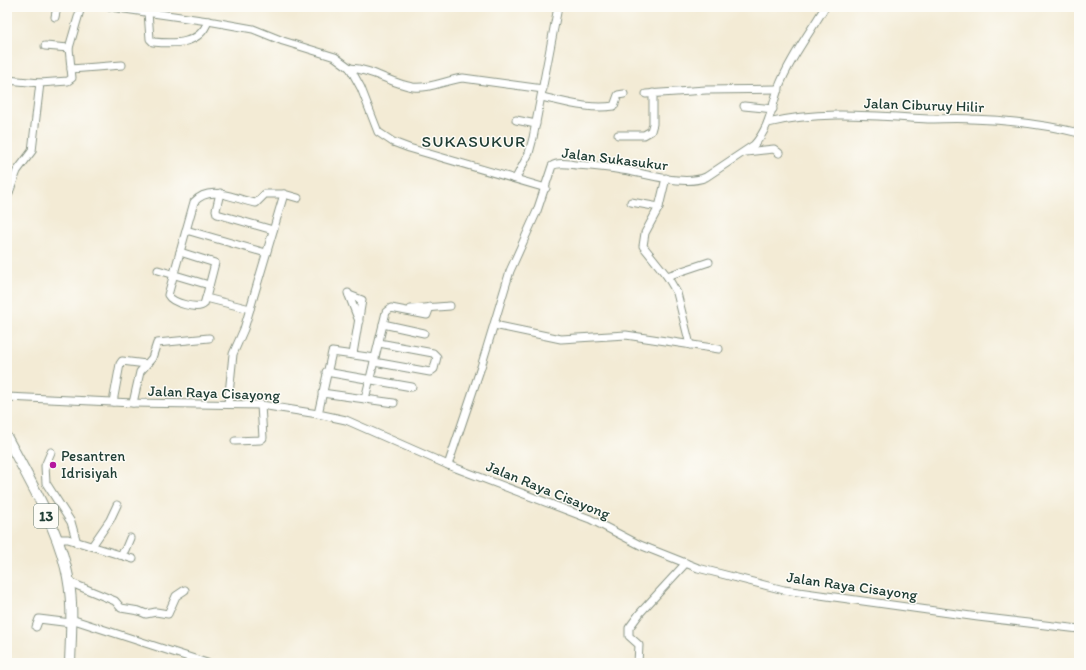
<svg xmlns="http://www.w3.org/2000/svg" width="1086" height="670" font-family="Itim,sans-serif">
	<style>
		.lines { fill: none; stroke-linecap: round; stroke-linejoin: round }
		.minor-casing { stroke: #899484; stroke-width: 9 }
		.highway-casing { stroke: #899484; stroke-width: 12 }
		.minor { stroke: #fff; stroke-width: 7 }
		.highway { stroke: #fff; stroke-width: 10 }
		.poi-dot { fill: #b5179e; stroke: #fdfcf7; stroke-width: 1.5 }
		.labels { text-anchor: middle; stroke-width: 3; stroke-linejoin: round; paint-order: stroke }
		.shield { fill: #fdfcf7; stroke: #62766e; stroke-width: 1 }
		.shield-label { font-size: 14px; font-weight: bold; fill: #1f3d34 }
		.street-label { font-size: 15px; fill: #1f3d34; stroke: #fdfcf7 }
		.poi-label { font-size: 15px; fill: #1f3d34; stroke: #fdfcf7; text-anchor: start }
		.quarter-label { font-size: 17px; letter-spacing: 1px; fill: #1f3d34; stroke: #fdfcf7 }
	</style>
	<rect width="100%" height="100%" fill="#fdfcf7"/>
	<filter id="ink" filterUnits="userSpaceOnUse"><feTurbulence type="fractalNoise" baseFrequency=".025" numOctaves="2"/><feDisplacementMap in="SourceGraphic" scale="8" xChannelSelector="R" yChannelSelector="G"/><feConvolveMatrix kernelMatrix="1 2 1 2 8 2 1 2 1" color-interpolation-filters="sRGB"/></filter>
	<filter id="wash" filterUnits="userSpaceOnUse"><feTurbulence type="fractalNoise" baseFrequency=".012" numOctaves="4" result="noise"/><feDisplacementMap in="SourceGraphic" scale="16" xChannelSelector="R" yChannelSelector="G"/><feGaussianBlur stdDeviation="0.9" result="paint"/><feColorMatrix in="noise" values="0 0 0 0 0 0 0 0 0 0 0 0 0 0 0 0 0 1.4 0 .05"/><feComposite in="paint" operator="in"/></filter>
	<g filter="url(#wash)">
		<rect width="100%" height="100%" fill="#f3ebd5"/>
	</g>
	<g filter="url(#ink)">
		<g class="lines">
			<!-- minor casing -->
			<g class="minor-casing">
				<g id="minor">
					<path d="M111,7L208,21L253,29L283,41L335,57L350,68L361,88L378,132L393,142L409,148L546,188"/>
					<path d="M148,12L150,39L153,42C174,44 200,45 208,21"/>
					<path d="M55,17L57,7"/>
					<path d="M45,46L69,48"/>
					<path d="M350,68C372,69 392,84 413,87C430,89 446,80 463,78L543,89"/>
					<path d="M71,69L122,65"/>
					<path d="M7,80L40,83"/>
					<path d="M646,94L706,90L779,89"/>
					<path d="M542,97C565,102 590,110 614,106L618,95L624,94"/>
					<path d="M744,106L773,109"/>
					<path d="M516,120L536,124"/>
					<path d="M768,123C820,110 875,116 928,119C942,119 957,118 971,119C1007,120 1043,124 1079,133"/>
					<path d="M618,135H644L651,131L653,124V93"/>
					<path d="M746,152L774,149L779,153"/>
					<path d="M516,178L529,153L533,138L558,7"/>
					<path d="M666,178L659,207L645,233L643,246L667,276L677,293L690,345"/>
					<path d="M220,193L216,210L217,214L273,230"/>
					<path d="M284,194L298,198"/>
					<path d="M7,198L17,171L32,151L40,83L68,81L72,78L69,48L81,7"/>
					<path d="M631,202L659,207"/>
					<path d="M186,230L266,253"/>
					<path d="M180,252L215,263L206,298L250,309"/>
					<path d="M158,270L209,285"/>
					<path d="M667,276L709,262"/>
					<path d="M348,293L359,321"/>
					<path d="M349,295L362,300L353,354"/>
					<path d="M206,298L204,304C198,310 172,303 168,295L194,202C211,183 235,200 256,203L265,194H284L244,329L233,354L228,404"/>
					<path d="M411,309L450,306"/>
					<path d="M383,324L424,333"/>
					<path d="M494,325L561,339L626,335L719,349"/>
					<path d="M374,362L430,372L434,369L437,357L433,353L379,343"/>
					<path d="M326,372L412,387"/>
					<path d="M322,393L394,403"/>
					<path d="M7,397L133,403L261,405L318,414L346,420L448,465L590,519L640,545L698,568L784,590L978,617L1079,629"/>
					<path d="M365,399L386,312L391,308L427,315L430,307"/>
					<path d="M113,402L120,364L122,361L146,364"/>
					<path d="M133,403L140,372L152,358L157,343L209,338"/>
					<path d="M318,414L332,352L375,358"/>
					<path d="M235,441L260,440L263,438L261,405"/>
					<path d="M51,452L45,466L46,483L71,522L77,543"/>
					<path d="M448,465L481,367L510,271L537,211L552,166C558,162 568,164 576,165C591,166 606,167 622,170C646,173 683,187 706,177L754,145C769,128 771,110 778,89C789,60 809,34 825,7"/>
					<path d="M56,537L59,539H68L133,559"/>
					<path d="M92,546L110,520L117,505"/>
					<path d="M120,555L125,550L130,538"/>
					<path d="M69,582L115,601L121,608L139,611L146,614L156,612L168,614L176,596L185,590"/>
					<path d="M71,619L207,663"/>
					<path d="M36,627L39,619L71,623"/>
					<path d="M638,663L639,645L629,636V628L640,613L686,563"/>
				</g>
			</g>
			<!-- highway casing -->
			<g class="highway-casing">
				<path id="highway" d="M7,438C28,477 56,525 66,568C74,599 71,632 70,663"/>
			</g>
			<!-- minor -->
			<use href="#minor" class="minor"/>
			<!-- highway -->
			<use href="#highway" class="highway"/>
		</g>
	</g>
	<!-- markers -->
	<circle class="poi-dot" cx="53" cy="465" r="4"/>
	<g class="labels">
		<!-- shield labels -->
		<rect class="shield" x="34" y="504" width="24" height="24" rx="3"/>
		<g class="shield-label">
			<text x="46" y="521">13</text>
		</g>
		<!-- street labels -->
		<g class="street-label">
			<text transform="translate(924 105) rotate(2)" y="5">Jalan Ciburuy Hilir</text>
			<text transform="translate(615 159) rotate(7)" y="5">Jalan Sukasukur</text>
			<text transform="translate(214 393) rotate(2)" y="5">Jalan Raya Cisayong</text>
			<text transform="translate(548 490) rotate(22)" y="5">Jalan Raya Cisayong</text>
			<text transform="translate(852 586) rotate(8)" y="5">Jalan Raya Cisayong</text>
		</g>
		<!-- poi labels -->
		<g class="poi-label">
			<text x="61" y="461">Pesantren<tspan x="61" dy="17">Idrisiyah</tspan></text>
		</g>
		<!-- quarter labels -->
		<g class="quarter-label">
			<text x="474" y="147">SUKASUKUR</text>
		</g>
	</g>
	<!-- margin -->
	<rect width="1086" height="670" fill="none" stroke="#fdfcf7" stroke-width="24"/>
</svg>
